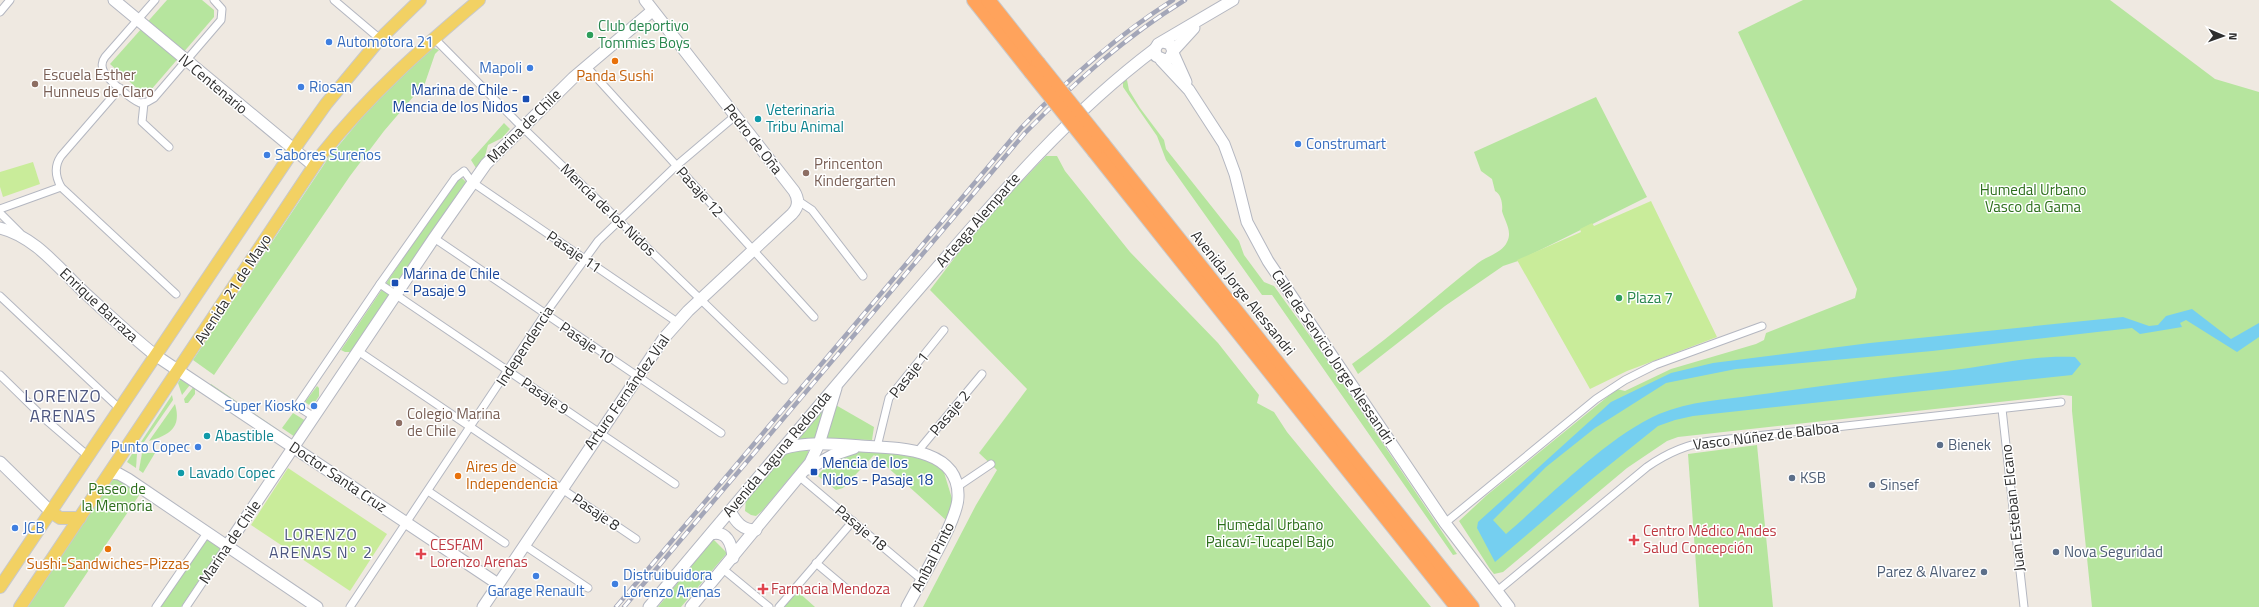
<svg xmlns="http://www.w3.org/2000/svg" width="2259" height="607" font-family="'Titillium Web',sans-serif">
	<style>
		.green { fill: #b6e59e }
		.pitch { fill: #c9ec9a }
		.water { fill: #75cff0 }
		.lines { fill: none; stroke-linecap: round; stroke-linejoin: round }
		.street-casing { stroke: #b4b7c1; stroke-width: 9 }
		.secondary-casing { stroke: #b4b7c1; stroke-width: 13 }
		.primary-casing { stroke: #c9c9c9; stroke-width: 14 }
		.highway-casing { stroke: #c9c9c9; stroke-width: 16 }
		.street { stroke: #fff; stroke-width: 7 }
		.secondary { stroke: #fff; stroke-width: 11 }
		.primary { stroke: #f2d163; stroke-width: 12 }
		.highway { stroke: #ffa35c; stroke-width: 14 }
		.rail-casing { stroke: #a3a6b8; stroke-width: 4.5 }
		.rail { stroke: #fff; stroke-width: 3; stroke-dasharray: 9; stroke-linecap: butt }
		.highway-bridge-casing { stroke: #c9c9c9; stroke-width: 16; stroke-linecap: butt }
		.highway-bridge { stroke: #ffa35c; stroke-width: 14 }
		.leisure-dot { fill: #2e9e5b; stroke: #fff; stroke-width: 1.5 }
		.shop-dot { fill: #3f7fe0; stroke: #fff; stroke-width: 1.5 }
		.food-dot { fill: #e8710a; stroke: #fff; stroke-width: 1.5 }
		.education-dot { fill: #8d6e63; stroke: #fff; stroke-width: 1.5 }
		.transit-dot { fill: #1a4fb4; stroke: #fff; stroke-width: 1.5 }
		.culture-dot { fill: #0f9aa8; stroke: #fff; stroke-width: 1.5 }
		.service-dot { fill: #5c6f8a; stroke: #fff; stroke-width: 1.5 }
		.health-dot { fill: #e0444e; stroke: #fff; stroke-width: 1.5 }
		.labels { text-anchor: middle; stroke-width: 3; stroke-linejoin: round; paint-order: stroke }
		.leisure-label { font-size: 15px; fill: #27864d; stroke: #fff; text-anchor: start }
		.shop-label { font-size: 15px; fill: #366cbe; stroke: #fff; text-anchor: start }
		.education-label { font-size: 15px; fill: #785e54; stroke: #fff; text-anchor: start }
		.food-label { font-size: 15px; fill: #c56008; stroke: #fff }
		.street-label { font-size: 15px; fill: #2e2e2e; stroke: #fff }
		.transit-label { font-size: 15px; fill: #164399; stroke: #fff; text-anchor: start }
		.culture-label { font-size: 15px; fill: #0d838f; stroke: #fff; text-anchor: start }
		.park-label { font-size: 15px; fill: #2c6e1b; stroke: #fff }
		.service-label { font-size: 15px; fill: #4e5e75; stroke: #fff; text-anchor: start }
		.health-label { font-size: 15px; fill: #be3a42; stroke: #fff; text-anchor: start }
		.neighbourhood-label { font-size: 16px; letter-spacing: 1px; fill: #4d5680; stroke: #fff }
		.quarter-label { font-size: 17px; letter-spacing: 1px; fill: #4d5680; stroke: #fff }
	</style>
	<rect width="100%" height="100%" fill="#efe9e1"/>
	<!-- green -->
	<g class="green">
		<path d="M167,0H202L214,10V17L150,91L141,92L110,64Z"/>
		<path d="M1803,0H2110L2215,79L2259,92V607H2092L2072,411V396L2063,395L1678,437L1667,441L1627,468L1503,572L1494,574L1490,569L1459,521L1487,495L1617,389L1625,391L1671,369L1756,344L1764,340L1766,333L1855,298L1857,289L1738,32Z"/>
		<path d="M432,47L439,50L435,54L425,83L384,131L350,176L214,375L193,360L329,157L380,96Z"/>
		<path d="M1127,80L1129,90L1140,108L1164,140L1166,149L1239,241L1244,255L1264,282L1274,286L1323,354L1457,554L1453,555L1272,295H1262L1166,160L1157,136L1123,87V81Z"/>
		<path d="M1596,97L1647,197L1518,261L1503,266L1445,306L1358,374L1352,364C1396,333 1436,296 1478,263C1487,256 1502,253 1507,242C1513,231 1504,220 1502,211C1503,204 1501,194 1495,191L1492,179L1481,171L1474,152Z"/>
		<path d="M504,123L510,129L502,138L488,145L485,156L476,168L471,160Z"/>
		<path d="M1046,156H1057L1065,171L1130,252L1218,343L1259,395L1257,403L1274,412L1287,432L1431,607H923L976,505L997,470L979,453L1027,389L930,290L978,227Z"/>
		<path d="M461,177L466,182L353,352H345L341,350L456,180Z"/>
		<path d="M183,375L193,381L182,395L178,383Z"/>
		<path d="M211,384L293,440L291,442L209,386Z"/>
		<path d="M195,385V394L188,403H185L184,399Z"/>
		<path d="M317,386L319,388V396L312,407L305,402Z"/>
		<path d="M172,395L173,400L144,442H141Z"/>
		<path d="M827,400L874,427L872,440L829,439L793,442Z"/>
		<path d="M175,404C182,428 169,435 149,441Z"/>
		<path d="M293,413L306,421L295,437L282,428Z"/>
		<path d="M876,442L896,443L924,451L942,466L954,505L947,521L874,455L843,488L836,490L818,476C830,457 856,450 876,442Z"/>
		<path d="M1757,445L1773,607H1699L1688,454Z"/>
		<path d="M792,447H809L807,457L762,511L756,516L751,515L745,511L746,499Z"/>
		<path d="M142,453H155L143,473L139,470Z"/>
		<path d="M132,454H137L136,468L127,462Z"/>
		<path d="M116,476L142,491L64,607H24L108,480Z"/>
		<path d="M206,537L221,548L181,607H159Z"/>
		<path d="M713,539L727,553L681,607H658Z"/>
		<path d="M796,590L815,607H784Z"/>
	</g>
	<!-- pitch -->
	<g class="pitch">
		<path d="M33,162L40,184L3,197L0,187V172Z"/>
		<path d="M1651,201L1717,337L1627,371L1590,389L1517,260L1581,232L1580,229L1592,223L1594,226Z"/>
		<path d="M288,468L387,534L350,591L251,525Z"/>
	</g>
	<!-- water -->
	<path class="water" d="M2192,309L2231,339L2259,323V337L2237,352L2186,320L2180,323L2182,327L2140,334L2132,328L1932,351L1736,369L1666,383L1595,428L1546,467L1493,520L1506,534C1550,496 1607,437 1659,414C1690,401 1723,400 1756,395C1819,386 1883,378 1946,371C1992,366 2028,355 2075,357L2081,364L2072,375L1693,416L1675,420L1658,426L1592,479L1495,562L1477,528L1478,522L1611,402L1671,373L1713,363L1870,343L2123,317L2149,326L2158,325L2166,316Z"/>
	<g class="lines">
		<!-- street casing -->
		<g class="street-casing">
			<g id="street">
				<path d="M155,0L105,57C102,61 101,67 104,72C108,80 132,100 140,103L147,102L154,98L221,20L222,9L214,0"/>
				<path d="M334,0L380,39"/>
				<path d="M0,12L10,0"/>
				<path d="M434,38L517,122L784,380"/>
				<path d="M586,66L814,317"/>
				<path d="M120,88L61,156C54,166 55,176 61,187L176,294"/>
				<path d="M144,103L142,122L169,147"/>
				<path d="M797,200L812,210L863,276"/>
				<path d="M0,209L61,187"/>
				<path d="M0,213L20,233"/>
				<path d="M434,238L721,433"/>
				<path d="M380,284L675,484"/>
				<path d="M0,296L120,409"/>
				<path d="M358,351L636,539"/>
				<path d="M0,375L45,419L88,456"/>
				<path d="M2002,409L2024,607"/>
				<path d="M314,417L297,406L380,284L455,178L464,171L472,182L677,322"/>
				<path d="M877,447L889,398L944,330"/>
				<path d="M918,451L982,374"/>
				<path d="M800,477L921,579"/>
				<path d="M957,487L991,464"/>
				<path d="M428,491L505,543"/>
				<path d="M1445,523L1596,399L1625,380L1655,365L1762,326"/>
				<path d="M524,545L588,588"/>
				<path d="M816,563L848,590"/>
				<path d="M723,569L769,607"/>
				<path d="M1496,592L1647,467C1667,453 1687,444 1711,441L2061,402"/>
				<path d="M156,607L207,533"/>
				<path d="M186,607L227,546"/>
				<path d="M350,607L545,314L598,241L676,166L735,116"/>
				<path d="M779,607L853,521"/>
			</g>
		</g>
		<!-- secondary casing -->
		<g class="secondary-casing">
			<g id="secondary">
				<path d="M114,0L314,166"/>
				<path d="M1163,42L1170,44L1173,51L1170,58L1165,60L1156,56L1155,49L1158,44L1233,0"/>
				<path d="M1173,51L1194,28"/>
				<path d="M1173,53L1186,82"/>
				<path d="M1161,60L1189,90L1224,144L1235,174L1247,222L1268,261L1445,523L1509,607"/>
				<path d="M0,228C35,236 61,271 86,294C109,315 131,336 155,355L498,584"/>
				<path d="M782,449C807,441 835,444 861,446C895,448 960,447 958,497C958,520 919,583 907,607"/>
				<path d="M0,462L51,512"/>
				<path d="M808,469L833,455L854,448"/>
				<path d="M110,473L119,474L128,479L317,607"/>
				<path d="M730,511C736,522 742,530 756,530"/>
				<path d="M711,534C727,530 732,544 733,558"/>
				<path d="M227,546L434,238L486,164L573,78L652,11"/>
				<path d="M483,607L664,338L688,311L792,214C799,207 799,199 794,191L645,0"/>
				<path d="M649,607C734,506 818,406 904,306C983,215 1058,122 1155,49"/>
				<path d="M691,607L810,463L819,444L836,388"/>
			</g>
		</g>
		<!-- primary casing -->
		<g class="primary-casing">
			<g id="primary">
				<path d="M51,512L60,518H80"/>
				<path d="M0,587L299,142L326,104L380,39L420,0"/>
				<path d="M20,607L322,154C370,94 421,49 479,0"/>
			</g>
		</g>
		<!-- highway casing -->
		<g class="highway-casing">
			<g id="highway">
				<path d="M974,0L1031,72"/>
				<path d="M988,0L1038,63"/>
				<path d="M1103,144L1472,607"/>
				<path d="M1095,152L1457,607"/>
			</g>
		</g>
		<!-- street -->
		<use href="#street" class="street"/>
		<!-- secondary -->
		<use href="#secondary" class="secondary"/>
		<!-- primary -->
		<use href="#primary" class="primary"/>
		<!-- highway -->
		<use href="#highway" class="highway"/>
		<!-- rail casing -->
		<g class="rail-casing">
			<g id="rail">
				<path d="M616,607L1021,128C1067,80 1116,36 1173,0"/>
				<path d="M624,607L1025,133C1074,83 1125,37 1185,0"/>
			</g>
		</g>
		<!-- rail -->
		<use href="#rail" class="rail"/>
		<!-- highway-bridge casing -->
		<g class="highway-bridge-casing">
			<g id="highway-bridge">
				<path d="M1038,63L1103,144"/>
				<path d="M1031,72L1095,152"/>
			</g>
		</g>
		<!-- highway-bridge -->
		<use href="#highway-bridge" class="highway-bridge"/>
	</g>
	<!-- markers -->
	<g class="leisure-dot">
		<circle cx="590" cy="35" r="4"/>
		<circle cx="1619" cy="298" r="4"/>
	</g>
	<g class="shop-dot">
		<circle cx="329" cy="42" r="4"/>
		<circle cx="530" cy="68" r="4"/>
		<circle cx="301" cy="87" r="4"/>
		<circle cx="1298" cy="144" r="4"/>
		<circle cx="267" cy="155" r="4"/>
		<circle cx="314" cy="406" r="4"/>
		<circle cx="198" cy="447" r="4"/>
		<circle cx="15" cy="528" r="4"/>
		<circle cx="536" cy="576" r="4"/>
		<circle cx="615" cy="584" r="4"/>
	</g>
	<g class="food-dot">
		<circle cx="615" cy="61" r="4"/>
		<circle cx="458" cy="476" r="4"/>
		<circle cx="108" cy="549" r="4"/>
	</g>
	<g class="education-dot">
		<circle cx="35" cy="84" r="4"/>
		<circle cx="806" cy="173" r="4"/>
		<circle cx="399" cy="423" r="4"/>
	</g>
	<g class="transit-dot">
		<rect x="522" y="95" width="8" height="8" rx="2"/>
		<rect x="391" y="279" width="8" height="8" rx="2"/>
		<rect x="810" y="468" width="8" height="8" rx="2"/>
	</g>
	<g class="culture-dot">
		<circle cx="758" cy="119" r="4"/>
		<circle cx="207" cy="436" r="4"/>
		<circle cx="181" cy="473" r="4"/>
	</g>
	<g class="service-dot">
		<circle cx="1940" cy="445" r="4"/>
		<circle cx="1792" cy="478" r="4"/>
		<circle cx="1872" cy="485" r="4"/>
		<circle cx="2056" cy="552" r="4"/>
		<circle cx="1984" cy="572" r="4"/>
	</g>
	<g class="health-dot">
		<path d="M1632 534h4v4h4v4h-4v4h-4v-4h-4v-4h4z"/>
		<path d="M419 548h4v4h4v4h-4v4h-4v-4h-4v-4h4z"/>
		<path d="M761 583h4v4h4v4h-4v4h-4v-4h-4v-4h4z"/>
	</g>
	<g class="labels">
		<!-- leisure labels -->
		<g class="leisure-label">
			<text x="598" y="31">Club deportivo<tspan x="598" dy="17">Tommies Boys</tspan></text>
			<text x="1627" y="303">Plaza 7</text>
		</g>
		<!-- shop labels -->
		<g class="shop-label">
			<text x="337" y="47">Automotora 21</text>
			<text x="522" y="73" text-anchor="end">Mapoli</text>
			<text x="309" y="92">Riosan</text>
			<text x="1306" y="149">Construmart</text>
			<text x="275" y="160">Sabores Sureños</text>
			<text x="306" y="411" text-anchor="end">Super Kiosko</text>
			<text x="190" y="452" text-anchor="end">Punto Copec</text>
			<text x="23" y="533">JCB</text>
			<text x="623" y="580">Distruibuidora<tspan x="623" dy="17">Lorenzo Arenas</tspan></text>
			<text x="536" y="596" text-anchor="middle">Garage Renault</text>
		</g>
		<!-- education labels -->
		<g class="education-label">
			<text x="43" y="80">Escuela Esther<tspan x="43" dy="17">Hunneus de Claro</tspan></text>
			<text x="814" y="169">Princenton<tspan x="814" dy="17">Kindergarten</tspan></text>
			<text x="407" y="419">Colegio Marina<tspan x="407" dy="17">de Chile</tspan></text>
		</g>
		<!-- food labels -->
		<g class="food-label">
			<text x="615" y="81">Panda Sushi</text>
			<text x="466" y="472" text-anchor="start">Aires de<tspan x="466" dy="17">Independencia</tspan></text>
			<text x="108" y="569">Sushi-Sandwiches-Pizzas</text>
		</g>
		<!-- street labels -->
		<g class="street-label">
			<text transform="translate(213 84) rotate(40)" y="5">IV Centenario</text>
			<text transform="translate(524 126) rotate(-45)" y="5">Marina de Chile</text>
			<text transform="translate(753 139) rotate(52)" y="5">Pedro de Oña</text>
			<text transform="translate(700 192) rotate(48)" y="5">Pasaje 12</text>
			<text transform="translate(608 210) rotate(44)" y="5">Mencía de los Nidos</text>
			<text transform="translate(978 220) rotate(-49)" y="5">Arteaga Alemparte</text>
			<text transform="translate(574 252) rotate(34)" y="5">Pasaje 11</text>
			<text transform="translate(233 289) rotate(-57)" y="5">Avenida 21 de Mayo</text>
			<text transform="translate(1243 293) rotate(51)" y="5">Avenida Jorge Alessandri</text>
			<text transform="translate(99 305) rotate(43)" y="5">Enrique Barraza</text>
			<text transform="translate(587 343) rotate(34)" y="5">Pasaje 10</text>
			<text transform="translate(525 346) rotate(-57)" y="5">Independencia</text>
			<text transform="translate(1333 357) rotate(56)" y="5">Calle de Servicio Jorge Alessandri</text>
			<text transform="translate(909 375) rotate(-52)" y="5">Pasaje 1</text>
			<text transform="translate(627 392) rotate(-55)" y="5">Arturo Fernández Vial</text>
			<text transform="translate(545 396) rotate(34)" y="5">Pasaje 9</text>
			<text transform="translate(950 413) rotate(-50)" y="5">Pasaje 2</text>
			<text transform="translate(1766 436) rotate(-7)" y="5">Vasco Núñez de Balboa</text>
			<text transform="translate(777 454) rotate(-50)" y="5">Avenida Laguna Redonda</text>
			<text transform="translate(338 477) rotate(34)" y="5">Doctor Santa Cruz</text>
			<text transform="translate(2013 508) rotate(-96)" y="5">Juan Esteban Elcano</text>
			<text transform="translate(596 512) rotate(34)" y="5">Pasaje 8</text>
			<text transform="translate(861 528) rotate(40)" y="5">Pasaje 18</text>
			<text transform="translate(230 542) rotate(-56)" y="5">Marina de Chile</text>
			<text transform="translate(933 557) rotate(-63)" y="5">Aníbal Pinto</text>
		</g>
		<!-- transit labels -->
		<g class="transit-label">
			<text x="518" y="95" text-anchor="end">Marina de Chile -<tspan x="518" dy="17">Mencia de los Nidos</tspan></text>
			<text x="403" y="279">Marina de Chile<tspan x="403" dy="17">- Pasaje 9</tspan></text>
			<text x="822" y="468">Mencia de los<tspan x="822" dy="17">Nidos - Pasaje 18</tspan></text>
		</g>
		<!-- culture labels -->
		<g class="culture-label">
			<text x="766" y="115">Veterinaria<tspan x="766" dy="17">Tribu Animal</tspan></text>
			<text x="215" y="441">Abastible</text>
			<text x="189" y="478">Lavado Copec</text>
		</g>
		<!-- park labels -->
		<g class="park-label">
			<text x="2033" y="195">Humedal Urbano<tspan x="2033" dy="17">Vasco da Gama</tspan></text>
			<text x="117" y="494">Paseo de<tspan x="117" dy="17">la Memoria</tspan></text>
			<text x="1270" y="530">Humedal Urbano<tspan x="1270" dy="17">Paicaví-Tucapel Bajo</tspan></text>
		</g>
		<!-- service labels -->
		<g class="service-label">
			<text x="1948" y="450">Bienek</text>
			<text x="1800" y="483">KSB</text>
			<text x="1880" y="490">Sinsef</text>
			<text x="2064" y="557">Nova Seguridad</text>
			<text x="1976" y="577" text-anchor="end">Parez &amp; Alvarez</text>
		</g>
		<!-- health labels -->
		<g class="health-label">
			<text x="1643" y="536">Centro Médico Andes<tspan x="1643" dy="17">Salud Concepción</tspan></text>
			<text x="430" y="550">CESFAM<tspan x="430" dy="17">Lorenzo Arenas</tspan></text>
			<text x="771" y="594">Farmacia Mendoza</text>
		</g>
		<!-- neighbourhood labels -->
		<g class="neighbourhood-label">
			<text x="321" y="540">LORENZO<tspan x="321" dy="18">ARENAS N° 2</tspan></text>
		</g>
		<!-- quarter labels -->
		<g class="quarter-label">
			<text x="63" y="402">LORENZO<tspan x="63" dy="20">ARENAS</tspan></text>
		</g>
	</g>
	<!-- north arrow -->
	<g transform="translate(2223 36) rotate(92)" stroke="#ffffff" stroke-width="3" paint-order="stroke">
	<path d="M0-3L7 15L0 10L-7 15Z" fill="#2e2e2e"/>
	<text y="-6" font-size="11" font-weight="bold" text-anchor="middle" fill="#2e2e2e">N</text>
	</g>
</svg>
